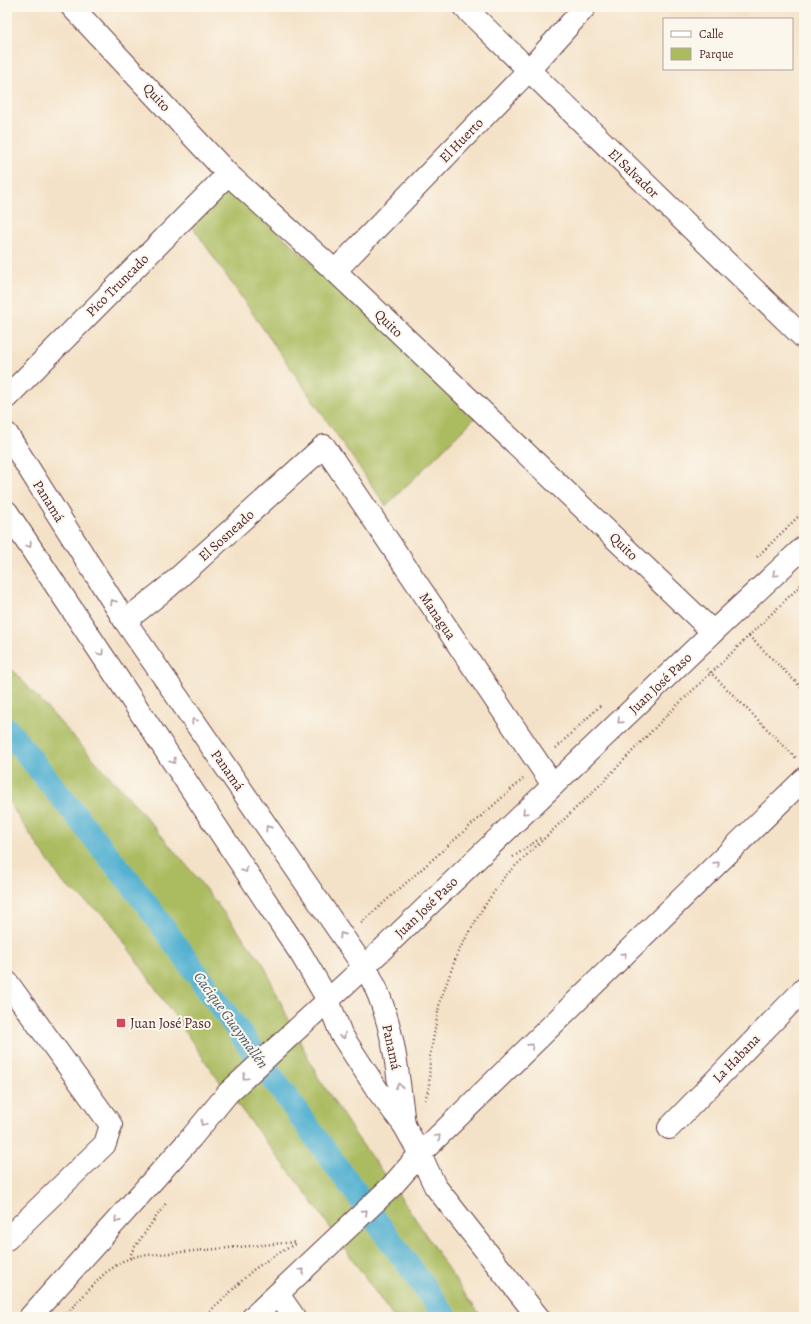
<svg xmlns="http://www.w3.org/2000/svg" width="811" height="1324" font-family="Alegreya,serif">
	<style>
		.green { fill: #abbc60; stroke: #7a6e46 }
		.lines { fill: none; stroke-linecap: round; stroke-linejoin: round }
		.canal { stroke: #52b1d1; stroke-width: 24 }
		.street-casing { stroke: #643c43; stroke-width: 24 }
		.secondary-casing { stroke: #643c43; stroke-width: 24 }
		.highway-casing { stroke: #643c43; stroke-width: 24 }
		.path { stroke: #643c43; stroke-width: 2.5; stroke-dasharray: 1 3; stroke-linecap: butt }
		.street { stroke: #fff; stroke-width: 22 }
		.secondary { stroke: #fff; stroke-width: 22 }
		.highway { stroke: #fff; stroke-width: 22 }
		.oneway { stroke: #ae9aa0 }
		.poi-dot { fill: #d1495b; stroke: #fbf7ec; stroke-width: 1.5 }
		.labels { text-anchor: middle; stroke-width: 4; stroke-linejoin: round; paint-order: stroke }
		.street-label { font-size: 14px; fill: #4a1f2b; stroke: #fbf7ec }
		.poi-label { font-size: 14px; fill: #4a1f2b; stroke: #fbf7ec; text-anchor: start }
		.water-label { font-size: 15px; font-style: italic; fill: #4d596d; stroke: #fbf7ec }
	</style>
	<rect width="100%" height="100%" fill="#fbf7ec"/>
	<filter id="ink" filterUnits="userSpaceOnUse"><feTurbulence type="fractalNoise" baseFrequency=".025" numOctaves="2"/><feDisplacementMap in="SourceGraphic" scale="8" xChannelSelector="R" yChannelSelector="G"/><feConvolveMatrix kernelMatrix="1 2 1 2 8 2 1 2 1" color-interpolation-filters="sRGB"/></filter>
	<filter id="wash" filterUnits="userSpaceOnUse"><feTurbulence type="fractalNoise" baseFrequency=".012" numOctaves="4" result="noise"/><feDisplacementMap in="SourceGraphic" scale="16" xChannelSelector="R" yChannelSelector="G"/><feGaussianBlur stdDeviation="0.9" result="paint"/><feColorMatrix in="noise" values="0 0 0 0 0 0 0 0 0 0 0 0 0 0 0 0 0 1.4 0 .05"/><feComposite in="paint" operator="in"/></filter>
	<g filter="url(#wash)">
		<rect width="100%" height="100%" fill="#f4e2c8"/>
		<!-- green -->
		<g class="green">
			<path d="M230,188L478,415L386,506L192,226Z"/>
			<path d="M7,664L133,802L193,873L263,963L286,1014L318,1077L357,1137L411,1212L461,1289L482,1317H393L308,1196L214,1074L109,920L64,884L17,815L7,798Z"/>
		</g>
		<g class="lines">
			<!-- canal -->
			<path class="canal" d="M7,729L139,894L446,1317"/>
		</g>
	</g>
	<g filter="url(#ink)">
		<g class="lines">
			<!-- street casing -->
			<g class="street-casing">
				<g id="street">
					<path d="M72,7L228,174L335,271L713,632"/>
					<path d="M464,7L804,338"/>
					<path d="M335,271L529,70L585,7"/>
					<path d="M7,397L228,174"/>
					<path d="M125,621L168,587L324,446L553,785"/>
					<path d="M7,982L111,1125L105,1144L7,1239"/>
					<path d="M669,1128L804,989"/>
					<path d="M420,1154L435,1186L538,1317"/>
					<path d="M278,1294L294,1317"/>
				</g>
			</g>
			<!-- secondary casing -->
			<g class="secondary-casing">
				<g id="secondary">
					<path d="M7,434L125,621L370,976C394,1022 398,1074 404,1125"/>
					<path d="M7,512L301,954L328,1000L341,1034L378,1091L404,1125L420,1154"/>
				</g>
			</g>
			<!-- highway casing -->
			<g class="highway-casing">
				<g id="highway">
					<path d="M30,1317L191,1138L228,1093L364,967L713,632L804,547"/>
					<path d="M253,1317L392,1186L420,1154L804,779"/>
				</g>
			</g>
			<!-- path -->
			<g class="path">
				<path d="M757,557L804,511"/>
				<path d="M749,636L804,690"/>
				<path d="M707,669L797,759"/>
				<path d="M556,748L601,705"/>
				<path d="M513,857L542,837"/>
				<path d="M361,923L523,779"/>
				<path d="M425,1100L429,1088L430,1056L440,1001L458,952L483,908L505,876L601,784L669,713L711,673L804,582"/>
				<path d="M130,1258L132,1251L166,1203"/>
				<path d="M67,1313L105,1273L123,1261L137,1256L296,1242"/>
				<path d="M204,1317L253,1270L272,1257L295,1244"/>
			</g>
			<!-- street -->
			<use href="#street" class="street"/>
			<!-- secondary -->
			<use href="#secondary" class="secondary"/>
			<!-- highway -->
			<use href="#highway" class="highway"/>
		</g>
		<!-- one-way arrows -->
		<defs><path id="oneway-chevron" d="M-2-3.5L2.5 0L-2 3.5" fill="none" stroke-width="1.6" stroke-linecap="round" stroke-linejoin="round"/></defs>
		<g class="oneway">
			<use href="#oneway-chevron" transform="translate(29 545) rotate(56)"/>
			<use href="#oneway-chevron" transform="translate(775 574) rotate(137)"/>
			<use href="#oneway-chevron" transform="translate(113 602) rotate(-122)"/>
			<use href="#oneway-chevron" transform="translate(101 653) rotate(56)"/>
			<use href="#oneway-chevron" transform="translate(194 721) rotate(-125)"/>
			<use href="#oneway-chevron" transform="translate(620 721) rotate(136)"/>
			<use href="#oneway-chevron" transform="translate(173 761) rotate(56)"/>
			<use href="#oneway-chevron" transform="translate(525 812) rotate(136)"/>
			<use href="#oneway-chevron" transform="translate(268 828) rotate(-125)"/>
			<use href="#oneway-chevron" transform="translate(717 864) rotate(-44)"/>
			<use href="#oneway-chevron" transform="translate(245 870) rotate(56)"/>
			<use href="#oneway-chevron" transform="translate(342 935) rotate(-125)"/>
			<use href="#oneway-chevron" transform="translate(624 955) rotate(-44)"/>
			<use href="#oneway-chevron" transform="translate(343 1036) rotate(61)"/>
			<use href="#oneway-chevron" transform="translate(531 1046) rotate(-44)"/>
			<use href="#oneway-chevron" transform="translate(245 1077) rotate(137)"/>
			<use href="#oneway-chevron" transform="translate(399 1086) rotate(-97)"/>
			<use href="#oneway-chevron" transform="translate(203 1123) rotate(130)"/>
			<use href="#oneway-chevron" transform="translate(438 1137) rotate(-45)"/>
			<use href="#oneway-chevron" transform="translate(365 1212) rotate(-44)"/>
			<use href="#oneway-chevron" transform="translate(117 1220) rotate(132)"/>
			<use href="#oneway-chevron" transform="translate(302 1271) rotate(-42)"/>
		</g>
	</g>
	<!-- markers -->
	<rect class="poi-dot" x="116" y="1018" width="10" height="10" rx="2"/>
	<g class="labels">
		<!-- street labels -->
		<g class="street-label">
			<text transform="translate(157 97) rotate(47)" y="5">Quito</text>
			<text transform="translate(461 140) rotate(-46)" y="5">El Huerto</text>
			<text transform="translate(634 173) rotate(44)" y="5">El Salvador</text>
			<text transform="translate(117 285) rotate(-45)" y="5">Pico Truncado</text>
			<text transform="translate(389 323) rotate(44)" y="5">Quito</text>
			<text transform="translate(49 501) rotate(58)" y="5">Panamá</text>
			<text transform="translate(226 535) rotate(-42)" y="5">El Sosneado</text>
			<text transform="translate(624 546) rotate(44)" y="5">Quito</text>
			<text transform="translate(438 616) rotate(56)" y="5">Managua</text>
			<text transform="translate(660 683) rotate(-44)" y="5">Juan José Paso</text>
			<text transform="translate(228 770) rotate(55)" y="5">Panamá</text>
			<text transform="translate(426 907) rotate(-44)" y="5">Juan José Paso</text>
			<text transform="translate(392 1047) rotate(78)" y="5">Panamá</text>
			<text transform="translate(736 1058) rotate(-46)" y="5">La Habana</text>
		</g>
		<!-- poi labels -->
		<g class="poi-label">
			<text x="130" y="1028">Juan José Paso</text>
		</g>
		<!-- water labels -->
		<g class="water-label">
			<text transform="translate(231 1020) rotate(54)" y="5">Cacique Guaymallén</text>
		</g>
	</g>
	<!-- margin -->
	<rect width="811" height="1324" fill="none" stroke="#fbf7ec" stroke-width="24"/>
	<!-- legend -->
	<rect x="663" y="18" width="130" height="52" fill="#fbf7ec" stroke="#b4a19f"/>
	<rect x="671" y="31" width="20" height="6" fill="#ffffff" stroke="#b4a19f"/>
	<text x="699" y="38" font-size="12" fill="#4a1f2b">Calle</text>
	<rect x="671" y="48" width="20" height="12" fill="#abbc60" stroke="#b4a19f"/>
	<text x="699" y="58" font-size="12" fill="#4a1f2b">Parque</text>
</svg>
